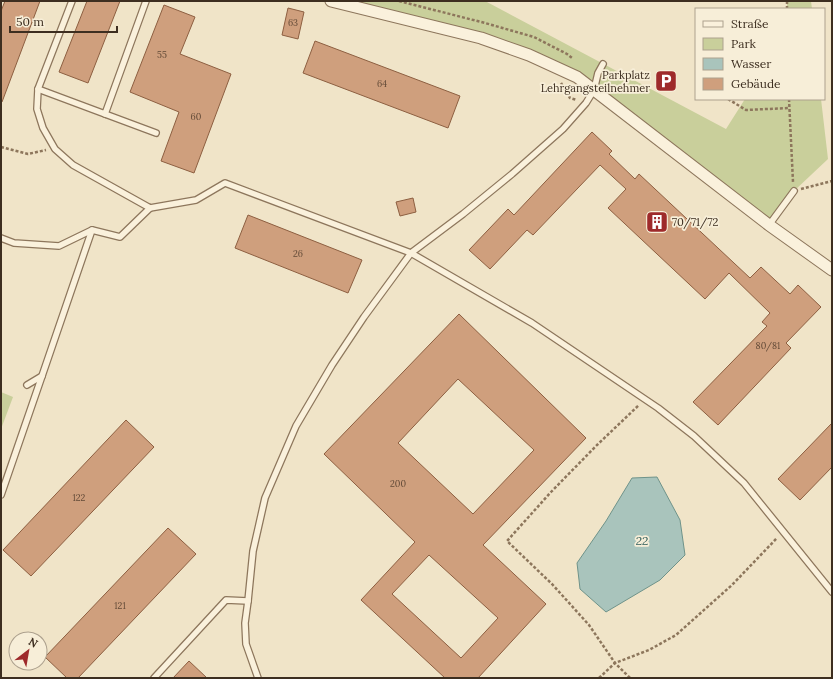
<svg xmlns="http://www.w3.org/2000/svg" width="833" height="679" font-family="Lora,serif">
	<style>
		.green { fill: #c9cf9b }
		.water { fill: #a9c4bc; stroke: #6f938a }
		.building { fill: #cf9f7d; stroke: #8d5f41; fill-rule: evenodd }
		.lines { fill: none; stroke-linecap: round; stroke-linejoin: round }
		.service-casing { stroke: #8d765c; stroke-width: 8 }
		.minor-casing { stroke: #8d765c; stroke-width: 13 }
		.path { stroke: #8d765c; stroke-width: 2.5; stroke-dasharray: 3 2; stroke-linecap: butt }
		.service { stroke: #faf1dc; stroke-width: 5.5 }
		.minor { stroke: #faf1dc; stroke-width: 11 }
		.labels { text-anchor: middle; stroke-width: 3.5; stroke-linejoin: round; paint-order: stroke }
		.number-label { font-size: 9px; fill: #624a37 }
		.poi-label { font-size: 11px; fill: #3d2e20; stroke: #f7eed8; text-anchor: end }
		.water-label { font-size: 12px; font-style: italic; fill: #2f5d5a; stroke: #f7eed8 }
	</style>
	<rect width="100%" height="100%" fill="#f0e4c8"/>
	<!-- green -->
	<g class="green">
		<path d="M331,1H485L726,129L745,99H821L828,159L794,191L769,225L594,90L529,55Z"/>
		<path d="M787,1H811L812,9H787Z"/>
		<path d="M1,392L13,397L1,429Z"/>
	</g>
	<!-- water -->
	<path class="water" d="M657,477L680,520L685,555L660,580L606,612L580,589L579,580L577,563L606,521L632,478Z"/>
	<!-- building -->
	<g class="building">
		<path d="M5,1H40L2,102L1,101V11Z"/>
		<path d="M87,1H120L88,83L59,72Z"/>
		<path d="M164,5L195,17L180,54L231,74L194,173L161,161L179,112L130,92Z"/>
		<path d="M288,8L304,12L298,39L282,35Z"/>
		<path d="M315,41L460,96L448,128L303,73Z"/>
		<path d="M592,132L612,151L609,154L635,179L639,174L750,278L761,267L790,294L798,285L821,307L786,343L791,348L718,425L693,402L767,326L762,322L770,313L729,273L705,299L608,208L626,189L600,165L533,235L527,230L490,269L469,250L508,209L514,215Z"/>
		<path d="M413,198L416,212L400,216L396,202Z"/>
		<path d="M248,215L362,260L348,293L235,248Z"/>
		<path d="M459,314L586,438L483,545L546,604L478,678H445L361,600L415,542L324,454ZM458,379L534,450L473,514L398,443ZM429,555L498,618L461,658L392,594Z"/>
		<path d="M126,420L154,447L31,576L3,550Z"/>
		<path d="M832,423V467L800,500L778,479Z"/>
		<path d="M168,528L196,554L78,678H67L45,657Z"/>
		<path d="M189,661L207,678H173Z"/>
	</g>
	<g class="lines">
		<!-- service casing -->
		<g class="service-casing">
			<g id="service">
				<path d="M72,1L38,89L37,109L43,128L55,149L73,165L150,208L196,200L225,183L411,253L532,323L658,408L694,436L744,483L832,592"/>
				<path d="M38,89L105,114L146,1"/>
				<path d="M105,114L156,133"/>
				<path d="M769,225L794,191"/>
				<path d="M1,238L14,243L59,246L92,230L120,237L150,208"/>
				<path d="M27,385L42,376L92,230"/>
				<path d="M1,495L42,376"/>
				<path d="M154,678L226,600L248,601"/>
				<path d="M258,678L246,644L245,623L248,601L253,551L265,498L296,426L332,365L364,317L411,253L463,214L512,174L563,129L586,103L594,90L598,73L603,64"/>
			</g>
		</g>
		<!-- minor casing -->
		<g class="minor-casing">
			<path id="minor" d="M331,1L481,38L529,55L577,77L769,225L832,270"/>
		</g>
		<!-- path -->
		<g class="path">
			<path d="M399,1L485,23L534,37L567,54L572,58"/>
			<path d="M787,1V9"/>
			<path d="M561,83L570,98L577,100"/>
			<path d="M728,99L746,110L789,108"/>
			<path d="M789,99L793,182"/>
			<path d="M1,147L28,154L46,150"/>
			<path d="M801,189L832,181"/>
			<path d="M599,678L615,663L649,650L676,635L732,585L777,538"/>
			<path d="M630,678L615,663L589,625L552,584L507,541L551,492L597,445L639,405"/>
		</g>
		<!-- service -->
		<use href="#service" class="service"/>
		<!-- minor -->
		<use href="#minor" class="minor"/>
	</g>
	<!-- icons -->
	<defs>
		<g id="parking-square" transform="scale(1.15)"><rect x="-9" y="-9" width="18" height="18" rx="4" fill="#9e2a2b" stroke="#f7eed8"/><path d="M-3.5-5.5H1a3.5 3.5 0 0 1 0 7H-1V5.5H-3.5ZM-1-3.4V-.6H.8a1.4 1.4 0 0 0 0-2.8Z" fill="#fff"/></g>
		<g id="building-square" transform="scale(1.15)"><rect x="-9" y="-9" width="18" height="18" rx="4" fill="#9e2a2b" stroke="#f7eed8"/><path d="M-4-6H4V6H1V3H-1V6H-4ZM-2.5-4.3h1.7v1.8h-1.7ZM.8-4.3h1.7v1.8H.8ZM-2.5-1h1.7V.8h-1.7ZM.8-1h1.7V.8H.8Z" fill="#fff"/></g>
	</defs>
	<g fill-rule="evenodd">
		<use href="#parking-square" x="666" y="81"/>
		<use href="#building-square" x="657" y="222"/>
	</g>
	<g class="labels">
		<!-- number labels -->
		<g class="number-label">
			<text x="293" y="26">63</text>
			<text x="162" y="58">55</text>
			<text x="382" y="87">64</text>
			<text x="196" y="120">60</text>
			<text x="298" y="257">26</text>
			<text x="768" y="349">80/81</text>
			<text x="398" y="487">200</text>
			<text x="79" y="501">122</text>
			<text x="120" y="609">121</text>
		</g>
		<!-- poi labels -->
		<g class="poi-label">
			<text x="650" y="79">Parkplatz<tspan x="650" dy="13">Lehrgangsteilnehmer</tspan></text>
			<text x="672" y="226" text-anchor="start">70/71/72</text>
		</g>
		<!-- water labels -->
		<g class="water-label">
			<text x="642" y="545">22</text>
		</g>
	</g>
	<!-- border -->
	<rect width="833" height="679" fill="none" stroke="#3d2e20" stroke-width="4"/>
	<!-- legend -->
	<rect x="695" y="8" width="130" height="92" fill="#f7eed8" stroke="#ada18e"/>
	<rect x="703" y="21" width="20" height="6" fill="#faf1dc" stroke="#ada18e"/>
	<text x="731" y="28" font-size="12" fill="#3d2e20">Straße</text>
	<rect x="703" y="38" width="20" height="12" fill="#c9cf9b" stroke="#ada18e"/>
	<text x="731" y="48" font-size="12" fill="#3d2e20">Park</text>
	<rect x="703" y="58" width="20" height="12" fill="#a9c4bc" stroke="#ada18e"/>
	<text x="731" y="68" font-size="12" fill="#3d2e20">Wasser</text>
	<rect x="703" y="78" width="20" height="12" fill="#cf9f7d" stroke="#ada18e"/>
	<text x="731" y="88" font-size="12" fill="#3d2e20">Gebäude</text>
	<!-- north arrow -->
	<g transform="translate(28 651) rotate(31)"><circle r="19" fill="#f7eed8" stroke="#ada18e"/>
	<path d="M0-3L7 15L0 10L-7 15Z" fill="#9e2a2b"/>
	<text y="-6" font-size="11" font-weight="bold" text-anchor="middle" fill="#3d2e20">N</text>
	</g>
	<!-- scale -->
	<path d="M10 26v6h107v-6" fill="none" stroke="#3d2e20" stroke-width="2"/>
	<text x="16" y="26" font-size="12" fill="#3d2e20" stroke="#f7eed8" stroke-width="3" paint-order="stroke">50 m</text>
</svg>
